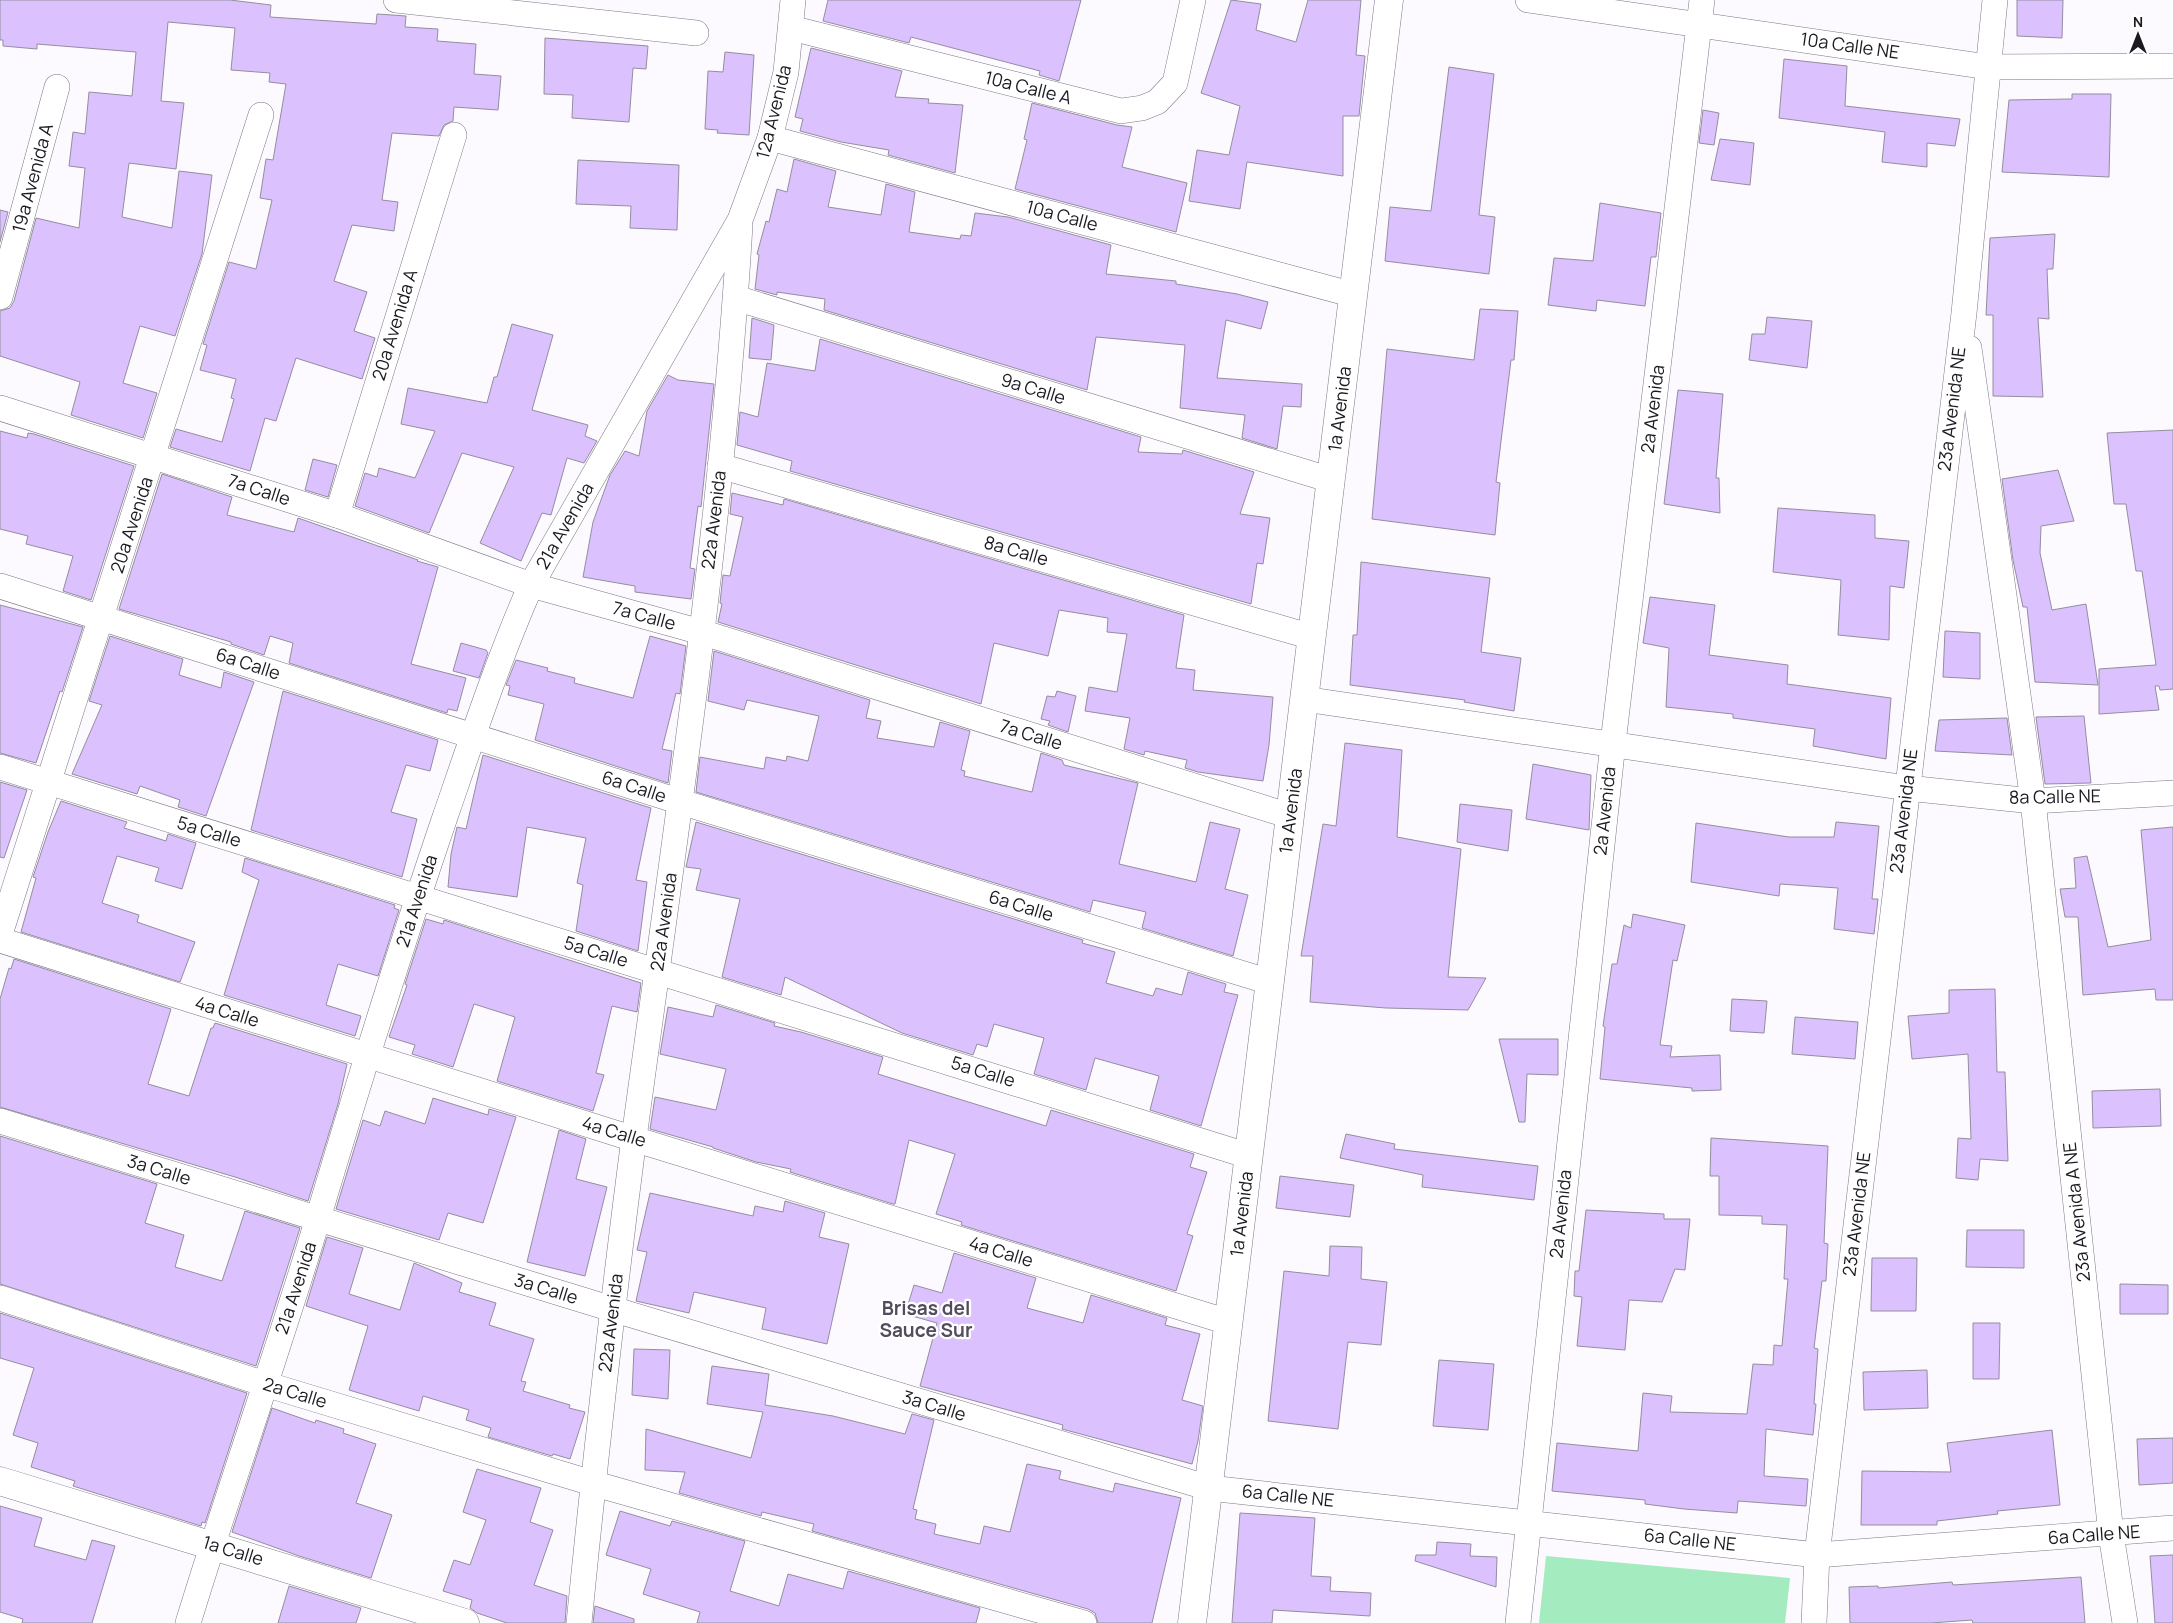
<svg xmlns="http://www.w3.org/2000/svg" width="2173" height="1623" font-family="Manrope,sans-serif">
	<style>
		.green { fill: #a4ecbf }
		.building { fill: #dbc2fe; stroke: #948d9f }
		.lines { fill: none; stroke-linecap: round; stroke-linejoin: round }
		.minor-casing { stroke: #7e7788; stroke-width: 26 }
		.tertiary-casing { stroke: #7e7788; stroke-width: 29 }
		.minor { stroke: #fff; stroke-width: 25 }
		.tertiary { stroke: #fff; stroke-width: 28 }
		.labels { text-anchor: middle; stroke-width: 4.5; stroke-linejoin: round; paint-order: stroke }
		.street-label { font-size: 18px; fill: #1c1a20; stroke: #fff }
		.neighbourhood-label { font-size: 19px; font-weight: bold; fill: #524c5c; stroke: #fff }
	</style>
	<rect width="100%" height="100%" fill="#fcfafe"/>
	<!-- green -->
	<path class="green" d="M1546,1556L1790,1578L1785,1623H1539Z"/>
	<!-- building -->
	<g class="building">
		<path d="M0,0H230L271,5L270,17L376,24L377,14L406,16L405,27L438,29L437,41L476,44L474,74L501,76L498,110L454,107L453,121L444,125L439,136L392,133L382,200L398,202L394,231L352,225L334,281L367,292L354,331L375,338L362,379L296,358L276,421L265,418L250,471L170,447L176,429L222,442L234,399L231,398L236,379L200,370L207,345L203,344L229,262L256,269L272,200L260,198L266,159L273,160L286,84L269,82L270,73L231,70L235,28L168,22L161,101L184,103L176,169L129,163L122,217L172,228L179,171L212,175L202,254L175,336L140,326L123,383L157,393L143,438L71,415L80,382L0,356V311L10,308L14,301L36,218L79,228L85,168L69,166L73,132L85,134L89,92L132,96L136,52L37,44V49L3,46V40H0Z"/>
		<path d="M828,0H1081L1059,81L1039,75L1040,71L911,37L909,43L823,21Z"/>
		<path d="M1231,0L1261,4L1256,30L1296,42L1308,0H1361L1356,55L1365,56L1359,116H1343V176L1247,162L1240,209L1189,201L1197,150L1229,155L1240,106L1201,93Z"/>
		<path d="M2017,0H2063L2062,38L2017,36Z"/>
		<path d="M545,38L648,46L646,69L633,68L629,122L572,118L573,95L544,94Z"/>
		<path d="M811,48L902,71L895,97L929,99L928,103L963,105L955,173L888,155L889,150L841,142L800,131L803,119L795,117Z"/>
		<path d="M725,52L754,55L749,135L717,133L718,130L705,129L708,71L723,72Z"/>
		<path d="M1784,59L1847,66L1845,106L1960,119L1955,146L1927,143V167L1882,162L1885,132L1779,118Z"/>
		<path d="M1449,67L1494,74L1479,215L1495,217L1489,274L1385,261L1390,207L1431,211Z"/>
		<path d="M2072,94H2111L2109,177L2002,172L2009,100L2072,99Z"/>
		<path d="M1032,103L1117,125L1132,127L1122,167L1187,183L1176,232L1015,189L1027,140L1024,139Z"/>
		<path d="M1703,110L1719,113L1714,145L1699,143Z"/>
		<path d="M1720,139L1754,143L1750,185L1711,180Z"/>
		<path d="M794,159L836,171L828,207L881,215L886,184L915,192L909,232L960,239L961,235L971,236L975,213L1008,217L1111,245L1106,274L1176,281V284L1237,294L1268,302L1261,329L1226,320L1217,378L1302,384L1301,407L1283,406L1277,449L1242,438L1245,415L1180,408L1185,345L1096,337L1087,390L824,310L825,299L777,292V295L755,289L759,255L757,254L766,221L769,222L777,189L787,192Z"/>
		<path d="M578,160L679,165L677,230L630,228L631,206L576,204Z"/>
		<path d="M1600,203L1661,213L1656,257H1651L1645,306L1597,300L1596,311L1548,305L1554,258L1593,261Z"/>
		<path d="M0,210L8,212L0,242Z"/>
		<path d="M2055,234L2053,269H2047L2049,319L2038,318L2043,397L1993,396V315H1986L1990,238Z"/>
		<path d="M1480,309L1518,311L1514,360H1511L1496,482L1500,483L1495,535L1372,519L1387,349L1474,360Z"/>
		<path d="M1767,317L1812,321L1807,368L1749,360L1752,334H1765Z"/>
		<path d="M752,318L774,325L771,360L749,358Z"/>
		<path d="M512,324L553,335L532,410L588,425L585,436L597,441L584,463L567,458L551,515L542,513L521,561L480,543L514,467L462,453L429,533L355,506L365,473L377,477L379,468L415,478L435,431L401,424L408,388L487,403L494,377H497Z"/>
		<path d="M820,339L1141,437L1138,452L1182,454L1183,450L1254,472L1240,514L1270,518L1263,564L1257,563L1251,604L790,471L792,461L737,445L740,412L758,417L767,363L815,371Z"/>
		<path d="M668,375L678,380L714,384L701,507L698,506L690,568L695,569L691,599L635,592V586L583,577L593,522L610,475L625,451L639,456L647,411Z"/>
		<path d="M1678,390L1723,394L1716,478H1719L1720,513L1664,504Z"/>
		<path d="M2173,430V689L2160,690L2159,686H2155L2159,710L2099,714V669L2156,665L2142,571H2136L2126,504H2114L2107,433Z"/>
		<path d="M0,431L27,438L28,433L34,434L134,466L91,600L63,591L73,556L26,544L28,536L0,529Z"/>
		<path d="M313,459L337,465L328,497L305,490Z"/>
		<path d="M2058,470L2074,521L2041,526L2040,553L2052,610L2086,604L2098,685L2035,682L2027,607H2023L2013,560L2002,479Z"/>
		<path d="M162,474L232,497L227,515L294,532L298,518L418,560L417,561L438,567L411,664L466,678L457,711L448,709L447,713L289,663L293,643L270,636L264,655L231,644V642L119,609Z"/>
		<path d="M732,493L783,505L784,499L1184,615L1176,668L1195,670L1193,690L1273,697L1269,745L1263,781L1198,772L1185,768L1187,760L1145,751L1144,755L1124,749L1130,718L1085,711L1089,687L1117,692L1127,634L1107,632L1108,618L1059,610L1048,656L994,643L981,704L718,622L722,604L720,603L723,575L730,576L743,517L730,514Z"/>
		<path d="M1778,508L1875,515V538L1909,541L1904,588L1890,586L1889,640L1838,635L1841,580L1773,572Z"/>
		<path d="M1361,562L1490,578L1481,652L1521,658L1514,711L1464,702L1465,700L1350,685L1353,635H1357Z"/>
		<path d="M1650,597L1715,605L1709,655L1788,665L1787,684L1891,698L1886,759L1813,746L1815,729L1733,718V714L1666,707L1669,648L1643,643Z"/>
		<path d="M0,605L83,627L62,692L60,691L36,763L0,753Z"/>
		<path d="M1945,631L1980,633V679L1943,677Z"/>
		<path d="M110,636L183,659L179,675L221,688L224,672L254,682L206,816L178,807L180,800L140,786L137,794L72,774L102,705L89,701Z"/>
		<path d="M650,636L686,646L680,694L676,693L662,749L672,751L668,783L535,740L544,704L508,695L510,686L506,685L516,660L548,668L547,671L575,678L574,683L633,698Z"/>
		<path d="M461,643L486,650L488,653L479,678L453,671Z"/>
		<path d="M714,651L870,700L866,718L881,721L877,738L934,747L940,722L970,731L961,770L965,771L964,776L1032,792L1041,753L1062,760L1064,765L1138,783L1119,864L1196,882L1210,822L1240,829L1225,889L1248,895L1233,956L1142,928L1146,912L1093,900L1090,912L696,792L700,757L764,769L766,757L786,761L787,756L808,761L819,716L747,700L744,710L708,701Z"/>
		<path d="M283,691L438,740L430,771L406,765L391,812L417,819L402,877L251,830Z"/>
		<path d="M1057,691L1076,696L1068,732L1048,725L1050,721L1041,719L1047,696L1055,697Z"/>
		<path d="M2084,716L2091,783L2045,784L2036,717Z"/>
		<path d="M2007,718L2012,755L1935,751L1939,720Z"/>
		<path d="M1345,743L1402,750L1397,837L1461,849L1448,977L1486,978L1468,1010L1386,1008L1310,1002L1313,956H1301L1323,824L1336,826Z"/>
		<path d="M483,755L651,808L636,880L647,882L638,951L576,931L583,885L577,883L586,838L527,827L517,897L448,887L451,854L457,827L466,829Z"/>
		<path d="M1533,764L1591,775L1589,830L1526,819Z"/>
		<path d="M0,782L27,790L4,858L0,857Z"/>
		<path d="M61,801L127,822L124,828L166,841L168,834L196,843L182,889L155,881L159,868L117,856L102,903L139,915L137,922L195,942L180,982L21,932L36,878L33,877L48,832Z"/>
		<path d="M1460,804L1512,810L1508,851L1457,842Z"/>
		<path d="M696,822L1083,940L1082,943L1115,952L1106,983L1153,996L1156,988L1182,995L1188,972L1226,984L1224,992L1238,995L1201,1126L1150,1110L1159,1076L1095,1058L1086,1090L1034,1074L1044,1038L994,1024L987,1047L977,1044L973,1055L902,1033L785,977L781,995L722,977L740,899L696,890L701,869L686,867Z"/>
		<path d="M1836,822L1879,826L1872,899H1878L1874,934L1834,929L1838,888L1780,884L1779,896L1691,882L1696,823L1789,837H1834Z"/>
		<path d="M2173,827V1000H2156L2155,989L2083,995L2078,917H2065L2060,889L2076,888L2074,858L2087,856L2108,947L2151,940L2141,830Z"/>
		<path d="M245,858L395,905L394,908L399,910L378,976L338,964L326,1005L361,1016L355,1036L224,995L259,880L242,872Z"/>
		<path d="M1633,914L1685,925L1677,961L1673,960L1660,1045L1672,1046L1670,1057L1720,1055L1721,1090L1692,1091V1088L1600,1079L1605,1027L1603,1026L1612,964H1617L1624,925L1631,928Z"/>
		<path d="M426,919L443,924L444,920L641,983L637,1012L612,1006L596,1073L604,1075L593,1111L497,1081L515,1017L474,1004L453,1067L412,1054L415,1045L389,1037L407,985L405,984Z"/>
		<path d="M14,959L171,1009L148,1084L189,1096L211,1028H213L215,1023L347,1064L338,1104L308,1201L235,1177L0,1107V999L9,968L11,969Z"/>
		<path d="M1995,989L1997,1072H2005L2008,1161L1980,1159L1978,1180L1956,1178L1958,1138L1971,1139L1968,1054L1912,1059L1908,1016L1949,1013V990Z"/>
		<path d="M1732,999L1767,1001L1764,1033L1730,1031Z"/>
		<path d="M716,1005L775,1023L774,1026L801,1032L883,1057L878,1074L1046,1126L1051,1110L1194,1154L1190,1167L1207,1172L1187,1234L1193,1236L1176,1291L961,1225L962,1222L936,1214L955,1154L909,1140L895,1204H893L790,1172L791,1169L756,1162L713,1148V1147L650,1129L655,1097L716,1110L726,1069L660,1054L668,1007L713,1017Z"/>
		<path d="M1795,1017L1858,1022L1855,1059L1792,1054Z"/>
		<path d="M1499,1039H1558V1075L1527,1074L1525,1122H1519Z"/>
		<path d="M2160,1089L2161,1126L2093,1128L2092,1091Z"/>
		<path d="M433,1098L488,1115L489,1109L516,1117L483,1223L448,1213L439,1240L336,1209L363,1120L380,1126L385,1111L425,1124Z"/>
		<path d="M559,1130L586,1139L576,1179L607,1187L585,1276L527,1262Z"/>
		<path d="M1346,1134L1395,1144L1394,1149L1538,1166L1534,1200L1422,1187L1423,1175L1340,1158Z"/>
		<path d="M0,1136L157,1184L145,1223L184,1235L175,1267L222,1281L245,1211L300,1228L256,1366L0,1284Z"/>
		<path d="M1711,1138L1828,1146L1824,1243L1828,1244L1826,1281H1822L1814,1348L1818,1349L1814,1404H1816L1813,1435L1766,1429L1764,1476L1808,1479L1806,1506L1738,1501L1737,1513L1684,1509L1645,1504V1500L1552,1491L1557,1443L1638,1451L1643,1393L1672,1396L1670,1412L1747,1414L1753,1364L1773,1365L1774,1345L1782,1346L1788,1279H1784L1787,1225L1762,1224V1216L1719,1215V1176H1710Z"/>
		<path d="M1280,1176L1354,1185L1350,1217L1276,1208Z"/>
		<path d="M650,1193L753,1216L755,1206L783,1212L785,1201L825,1213L819,1237L849,1244L827,1344L762,1329L766,1308L694,1292L689,1313L636,1301L647,1252L637,1250Z"/>
		<path d="M1586,1210L1664,1214V1219H1690L1685,1270L1675,1269L1662,1302L1629,1300L1625,1350L1577,1346L1582,1297L1574,1296L1575,1271H1579Z"/>
		<path d="M1967,1230H2024V1268L1966,1267Z"/>
		<path d="M327,1237L363,1248L349,1294L400,1310L414,1263L462,1283L459,1292L496,1303L489,1325L534,1339L521,1381L526,1382L523,1391L570,1405L569,1408L585,1412L570,1459L553,1454L552,1456L488,1437L491,1428L466,1420L469,1410L423,1396L419,1411L349,1390L368,1326L306,1306Z"/>
		<path d="M1330,1246L1362,1247L1361,1279L1387,1282L1381,1345L1348,1342L1338,1429L1268,1421L1284,1271L1329,1276Z"/>
		<path d="M954,1253L1036,1278L1027,1308L1083,1323L1091,1295L1167,1318L1165,1325L1200,1334L1182,1400L1203,1406L1198,1441L1192,1464L1062,1429L1063,1425L920,1386L937,1323L905,1314L914,1285L942,1293Z"/>
		<path d="M1872,1258H1917L1916,1311H1871Z"/>
		<path d="M2120,1284L2168,1285V1314H2120Z"/>
		<path d="M0,1313L247,1393L205,1523L202,1522L201,1526L73,1486L75,1481L31,1467L38,1443L13,1435L34,1368L0,1358Z"/>
		<path d="M1973,1323H2000L1999,1379H1973Z"/>
		<path d="M634,1349L670,1350L668,1399L632,1395Z"/>
		<path d="M1439,1360L1494,1364L1488,1430L1433,1426Z"/>
		<path d="M712,1366L769,1374L765,1405L833,1416L905,1434L912,1414L934,1420L913,1509L917,1510L915,1519L936,1524L934,1534L980,1544L984,1526L1010,1532L1027,1464L1061,1471L1059,1479L1113,1492L1115,1483L1181,1498L1152,1623H1098L1095,1613L1088,1609L812,1531L814,1524L762,1512L761,1516L679,1493L685,1472L645,1470L646,1429L751,1458L763,1412L707,1404Z"/>
		<path d="M1927,1370L1928,1408L1864,1410L1863,1372Z"/>
		<path d="M272,1408L315,1423L316,1420L344,1429L343,1433L376,1444L356,1503L392,1515L371,1578L299,1556L232,1532Z"/>
		<path d="M2052,1430L2060,1505L1997,1511L1998,1514L1937,1521V1525H1861L1862,1471L1951,1472L1947,1443Z"/>
		<path d="M2173,1438V1483L2139,1485L2137,1439Z"/>
		<path d="M477,1469L541,1488L530,1522L553,1530L534,1585L567,1596L565,1623H507L477,1613L470,1608L472,1600L443,1591L454,1560L470,1565L486,1520L463,1512Z"/>
		<path d="M0,1506L42,1518L34,1546L86,1560L92,1540L115,1546L92,1623H22L23,1619L0,1612Z"/>
		<path d="M620,1511L670,1526L672,1521L745,1541L730,1591L779,1606L788,1574L843,1589L848,1571L980,1608L976,1623H697L700,1612L643,1594L651,1569L606,1555Z"/>
		<path d="M1240,1513L1315,1518L1311,1576L1331,1577L1330,1591L1371,1593L1370,1616L1273,1610L1272,1623H1232Z"/>
		<path d="M1437,1542L1471,1544L1470,1556L1497,1557L1496,1587L1415,1561L1416,1555H1436Z"/>
		<path d="M2173,1555V1623H2155L2150,1556Z"/>
		<path d="M2081,1577L2085,1623H1973L1972,1620L1931,1623H1850L1849,1587L1878,1586V1588L1952,1582L1953,1585Z"/>
		<path d="M289,1586L361,1608L356,1623H278Z"/>
		<path d="M595,1606L634,1619V1623H593Z"/>
	</g>
	<g class="lines">
		<!-- minor casing -->
		<g class="minor-casing">
			<g id="minor">
				<path d="M396,0L696,33"/>
				<path d="M1528,0L1988,67L2173,66"/>
				<path d="M791,28L1121,111L1142,108L1157,102L1175,83L1193,0"/>
				<path d="M770,138L1354,295"/>
				<path d="M0,297L57,87"/>
				<path d="M736,298L1331,480"/>
				<path d="M1969,348L2033,801L2111,1534L2125,1623"/>
				<path d="M0,408L337,515L531,585L701,632L1290,816"/>
				<path d="M720,466L1312,637"/>
				<path d="M337,515L454,135"/>
				<path d="M0,586L681,802L1270,982"/>
				<path d="M1304,699L1907,788L2033,801L2173,793"/>
				<path d="M0,767L1249,1156"/>
				<path d="M0,934L261,115"/>
				<path d="M0,940L634,1139L1228,1322"/>
				<path d="M0,1121L612,1309L1209,1488L1817,1555L2173,1528"/>
				<path d="M0,1298L265,1384L592,1483L1084,1623"/>
				<path d="M188,1623C230,1486 278,1352 319,1215C359,1081 400,949 445,817C472,739 498,660 531,585L740,220L770,138L786,72L793,0"/>
				<path d="M579,1623C595,1461 613,1299 634,1138C675,835 722,531 740,225"/>
				<path d="M1518,1623L1613,743L1702,0"/>
				<path d="M1814,1623L1817,1555L1964,313L1995,0"/>
			</g>
		</g>
		<!-- tertiary casing -->
		<g class="tertiary-casing">
			<g id="tertiary">
				<path d="M0,1481L465,1623"/>
				<path d="M1192,1623L1389,0"/>
			</g>
		</g>
		<!-- minor -->
		<use href="#minor" class="minor"/>
		<!-- tertiary -->
		<use href="#tertiary" class="tertiary"/>
	</g>
	<g class="labels">
		<!-- street labels -->
		<g class="street-label">
			<text transform="translate(1850 46) rotate(8)" y="6">10a Calle NE</text>
			<text transform="translate(1028 88) rotate(14)" y="6">10a Calle A</text>
			<text transform="translate(774 112) rotate(-76)" y="6">12a Avenida</text>
			<text transform="translate(33 178) rotate(-75)" y="6">19a Avenida A</text>
			<text transform="translate(1062 216) rotate(15)" y="6">10a Calle</text>
			<text transform="translate(395 325) rotate(-73)" y="6">20a Avenida A</text>
			<text transform="translate(1033 389) rotate(17)" y="6">9a Calle</text>
			<text transform="translate(1340 409) rotate(-83)" y="6">1a Avenida</text>
			<text transform="translate(1653 409) rotate(-83)" y="6">2a Avenida</text>
			<text transform="translate(1952 409) rotate(-83)" y="6">23a Avenida NE</text>
			<text transform="translate(259 490) rotate(18)" y="6">7a Calle</text>
			<text transform="translate(714 520) rotate(-83)" y="6">22a Avenida</text>
			<text transform="translate(132 525) rotate(-72)" y="6">20a Avenida</text>
			<text transform="translate(565 526) rotate(-60)" y="6">21a Avenida</text>
			<text transform="translate(1016 551) rotate(16)" y="6">8a Calle</text>
			<text transform="translate(644 616) rotate(15)" y="6">7a Calle</text>
			<text transform="translate(248 664) rotate(18)" y="6">6a Calle</text>
			<text transform="translate(1031 735) rotate(17)" y="6">7a Calle</text>
			<text transform="translate(634 787) rotate(18)" y="6">6a Calle</text>
			<text transform="translate(2055 797) rotate(-1)" y="6">8a Calle NE</text>
			<text transform="translate(1291 811) rotate(-83)" y="6">1a Avenida</text>
			<text transform="translate(1605 811) rotate(-84)" y="6">2a Avenida</text>
			<text transform="translate(1904 811) rotate(-83)" y="6">23a Avenida NE</text>
			<text transform="translate(209 832) rotate(17)" y="6">5a Calle</text>
			<text transform="translate(417 901) rotate(-72)" y="6">21a Avenida</text>
			<text transform="translate(1021 906) rotate(17)" y="6">6a Calle</text>
			<text transform="translate(664 922) rotate(-82)" y="6">22a Avenida</text>
			<text transform="translate(596 952) rotate(17)" y="6">5a Calle</text>
			<text transform="translate(227 1012) rotate(17)" y="6">4a Calle</text>
			<text transform="translate(983 1072) rotate(17)" y="6">5a Calle</text>
			<text transform="translate(614 1132) rotate(17)" y="6">4a Calle</text>
			<text transform="translate(159 1170) rotate(17)" y="6">3a Calle</text>
			<text transform="translate(2077 1212) rotate(-96)" y="6">23a Avenida A NE</text>
			<text transform="translate(1242 1214) rotate(-83)" y="6">1a Avenida</text>
			<text transform="translate(1561 1214) rotate(-84)" y="6">2a Avenida</text>
			<text transform="translate(1857 1214) rotate(-83)" y="6">23a Avenida NE</text>
			<text transform="translate(1001 1252) rotate(17)" y="6">4a Calle</text>
			<text transform="translate(296 1288) rotate(-72)" y="6">21a Avenida</text>
			<text transform="translate(546 1289) rotate(17)" y="6">3a Calle</text>
			<text transform="translate(611 1323) rotate(-83)" y="6">22a Avenida</text>
			<text transform="translate(295 1393) rotate(17)" y="6">2a Calle</text>
			<text transform="translate(934 1406) rotate(17)" y="6">3a Calle</text>
			<text transform="translate(1288 1496) rotate(6)" y="6">6a Calle NE</text>
			<text transform="translate(2094 1535) rotate(-4)" y="6">6a Calle NE</text>
			<text transform="translate(1690 1540) rotate(6)" y="6">6a Calle NE</text>
			<text transform="translate(233 1551) rotate(17)" y="6">1a Calle</text>
		</g>
		<!-- neighbourhood labels -->
		<g class="neighbourhood-label">
			<text x="926" y="1315">Brisas del<tspan x="926" dy="22">Sauce Sur</tspan></text>
		</g>
	</g>
	<!-- north arrow -->
	<g transform="translate(2138 35)" stroke="#ffffff" stroke-width="4" paint-order="stroke">
	<path d="M0-4L9 19L0 12L-9 19Z" fill="#1c1a20"/>
	<text y="-8" font-size="14" font-weight="bold" text-anchor="middle" fill="#1c1a20">N</text>
	</g>
</svg>
